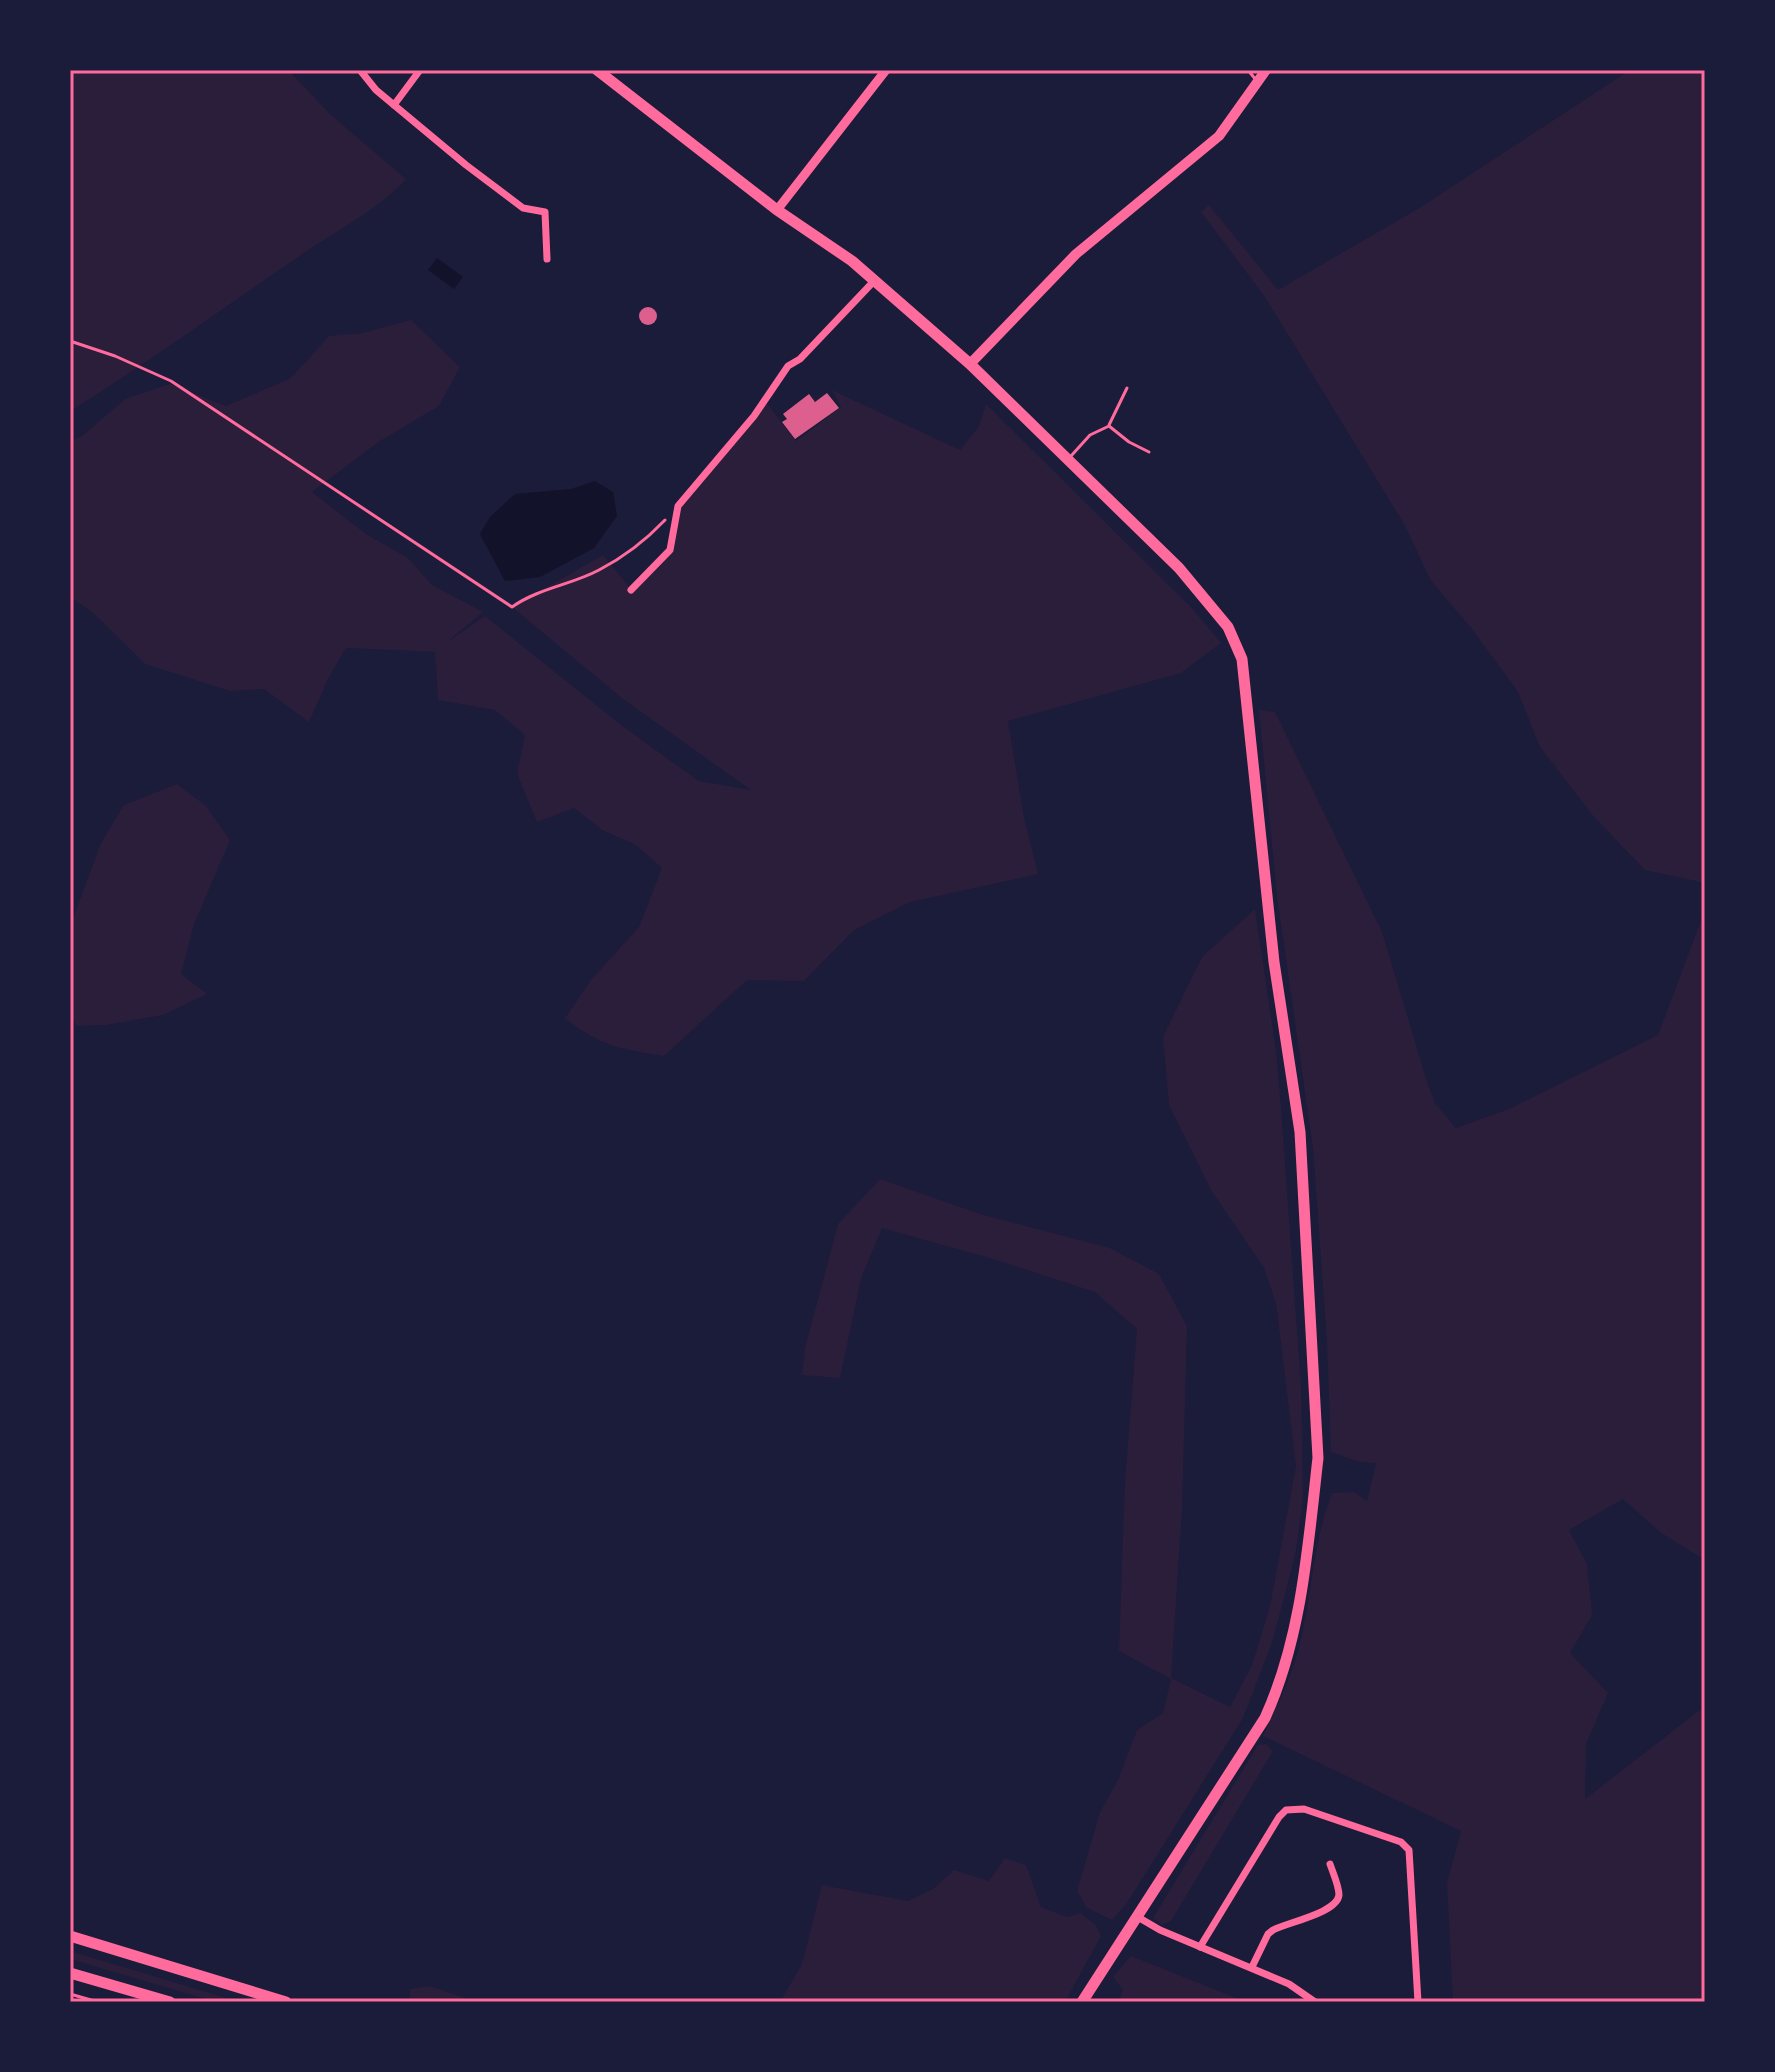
<svg xmlns="http://www.w3.org/2000/svg" width="1775" height="2072" font-family="Rubik,sans-serif">
	<style>
		.green { fill: #2a1e3b }
		.water { fill: #12122b }
		.building { fill: #dd5f8e }
		.lines { fill: none; stroke-linecap: round; stroke-linejoin: round }
		.path { stroke: #ff6b9d; stroke-width: 3 }
		.service { stroke: #ff6b9d; stroke-width: 3 }
		.minor { stroke: #ff6b9d; stroke-width: 7 }
		.tertiary { stroke: #ff6b9d; stroke-width: 9 }
		.secondary { stroke: #ff6b9d; stroke-width: 10 }
		.primary { stroke: #ff6b9d; stroke-width: 11 }
		.trunk { stroke: #ff6b9d; stroke-width: 11 }
		.neatline { fill: none; stroke: #ff6b9d; stroke-width: 3 }
	</style>
	<rect width="100%" height="100%" fill="#1b1b3a"/>
	<!-- green -->
	<g class="green">
		<path d="M70,70H288L331,115L406,179C373,214 336,230 298,257C222,309 148,363 70,411Z"/>
		<path d="M1630,70H1705V883L1645,870L1594,817L1540,747L1518,692L1472,629L1431,581L1404,524L1265,297L1201,212L1209,205L1278,290L1421,207Z"/>
		<path d="M411,320L460,367L439,406L380,441L312,492L366,534L408,558L432,585L483,612L446,643L485,616L621,725L699,781L751,790L623,699L512,607L603,555L631,589L670,550L678,506L765,401L796,441L841,407L832,390L960,450L979,426L986,404L1192,608L1221,643L1181,673L1008,721L1024,818L1038,874L910,902L854,930L804,981L747,980L664,1056C620,1049 600,1046 565,1018L591,980L639,927L662,868L636,845L602,830L574,808L537,822L517,774L525,735L495,710L438,700L435,652L346,648L328,679L309,722L264,689L230,691L145,664L91,611L70,597V441L82,436L125,399L170,384L226,406L291,378L329,336L363,333Z"/>
		<path d="M1259,710L1275,712L1382,932L1428,1085L1435,1103L1456,1128L1509,1109L1658,1035L1705,910V1560L1661,1533L1623,1499L1569,1530L1587,1564L1592,1615L1570,1653L1608,1693L1586,1744L1585,1799L1705,1706V2002H1453L1447,1883L1461,1831L1263,1736C1277,1706 1292,1676 1300,1644C1312,1594 1313,1541 1332,1493L1354,1492L1367,1501L1376,1463L1359,1462L1331,1452L1327,1342L1313,1148L1277,896Z"/>
		<path d="M177,784L206,806L230,840L194,924L181,974L207,994L163,1015L106,1025L77,1026L70,1014V927L101,843L124,805Z"/>
		<path d="M1255,909L1276,1050L1281,1108L1301,1387L1303,1499L1295,1556L1272,1643L1243,1718L1127,1903L1112,1920L1087,1908L1077,1891L1100,1812L1118,1780L1137,1730L1163,1713L1171,1679L1119,1651L1125,1481L1137,1329L1095,1292L993,1259L882,1228L861,1279L840,1378L802,1375L805,1348L838,1224L880,1179L980,1214L1110,1248L1159,1274L1187,1326L1182,1509L1171,1678L1230,1707L1252,1665L1270,1606L1296,1466L1276,1303L1264,1268L1211,1190L1169,1105L1163,1037L1202,957Z"/>
		<path d="M1266,1744L1273,1751L1171,1921L1162,1925L1153,1918L1258,1745Z"/>
		<path d="M1005,1858L1026,1865L1041,1907L1067,1917L1080,1913L1096,1925L1101,1936L1065,2002H961L955,2000L944,2002H780L802,1964L822,1885L908,1901L933,1889L954,1870L989,1881Z"/>
		<path d="M70,1951L240,2002H216L70,1959Z"/>
		<path d="M1131,1956L1246,2002H1118L1123,1990L1113,1977Z"/>
		<path d="M430,1986L476,2002H410V1989Z"/>
	</g>
	<!-- water -->
	<g class="water">
		<path d="M437,258L463,277L454,289L428,270Z"/>
		<path d="M595,481L613,492L617,516L594,548L540,577L505,581L480,534L490,517L515,494L571,489Z"/>
	</g>
	<!-- building -->
	<g class="building">
		<circle cx="648" cy="316" r="9"/>
		<path d="M827,393L839,408L795,439L782,422L787,419L783,414L809,394L815,402Z"/>
	</g>
	<g class="lines">
		<!-- path -->
		<g class="path">
			<path d="M70,341L115,356L171,381L512,607C539,588 571,585 599,570C624,557 646,540 665,520"/>
			<path d="M70,1994L98,2002"/>
		</g>
		<!-- service -->
		<g class="service">
			<path d="M1248,70L1256,80"/>
			<path d="M1109,425L1127,388"/>
			<path d="M1071,456L1090,435L1109,426L1129,442L1149,452"/>
		</g>
		<!-- minor -->
		<g class="minor">
			<path d="M360,70L376,90L466,165L523,208L545,212L547,259"/>
			<path d="M394,105L420,70"/>
			<path d="M631,590L670,550L678,506L754,416L788,366L800,359L875,280"/>
			<path d="M1136,1916L1160,1930L1289,1984L1315,2002"/>
			<path d="M1200,1947L1279,1817L1286,1810L1304,1809L1401,1842L1409,1850L1418,2002"/>
			<path d="M1252,1967L1268,1934L1273,1930C1288,1922 1337,1913 1339,1895C1339,1886 1333,1873 1330,1864"/>
		</g>
		<!-- tertiary -->
		<path class="tertiary" d="M777,210L886,70"/>
		<!-- secondary -->
		<path class="secondary" d="M970,364L1076,254L1219,136L1266,70"/>
		<!-- primary -->
		<path class="primary" d="M597,70L777,210L852,261L970,364L1179,568L1228,627L1242,659L1274,962L1300,1132L1318,1458C1308,1545 1302,1637 1265,1718L1082,2002"/>
		<!-- trunk -->
		<g class="trunk">
			<path d="M70,1936L286,2002"/>
			<path d="M70,1973L170,2002"/>
		</g>
	</g>
	<!-- border -->
	<rect width="1775" height="2072" fill="none" stroke="#1b1b3a" stroke-width="144"/>
	<rect x="72" y="72" width="1631" height="1928" class="neatline"/>
</svg>
